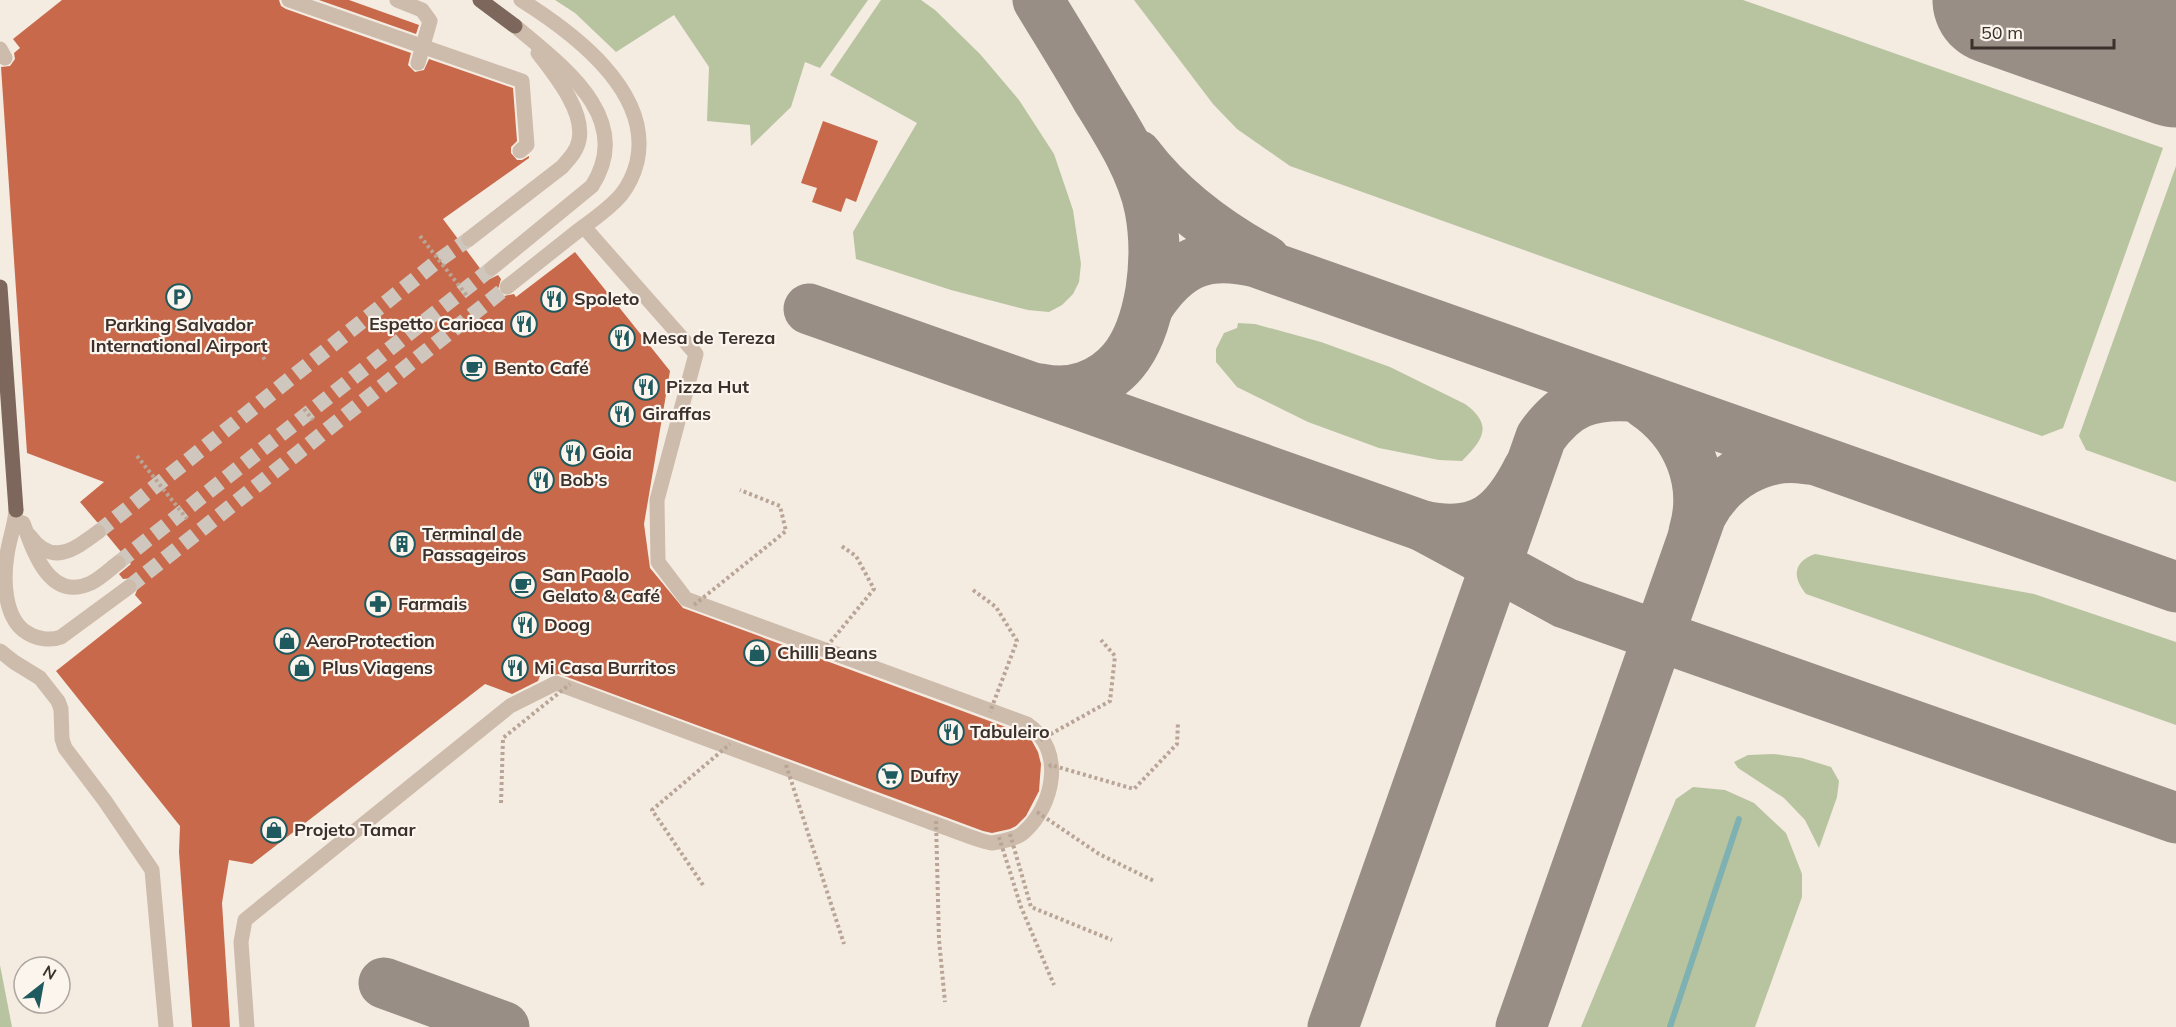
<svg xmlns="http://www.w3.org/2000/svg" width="2176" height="1027" font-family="Mulish,sans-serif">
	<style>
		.green { fill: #b8c4a0 }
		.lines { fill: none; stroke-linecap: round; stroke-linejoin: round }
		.stream { stroke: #7fb0b2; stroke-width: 6 }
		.taxiway { stroke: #988e86; stroke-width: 51 }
		.runway { stroke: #988e86; stroke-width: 129 }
		.building { fill: #c8694b }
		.minor-tunnel { stroke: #cfc6bd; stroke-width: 15; stroke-dasharray: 15 8; stroke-linecap: butt }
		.path { stroke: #b9a596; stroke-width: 4; stroke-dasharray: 3 3; stroke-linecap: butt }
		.minor { stroke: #cdbbac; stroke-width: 15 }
		.major { stroke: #7d675c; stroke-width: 15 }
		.path-bridge { stroke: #b9a596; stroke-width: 4; stroke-dasharray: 3 3; stroke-linecap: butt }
		.labels { text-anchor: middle; stroke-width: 4.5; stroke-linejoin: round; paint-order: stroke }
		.poi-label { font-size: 18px; font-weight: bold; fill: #3b302b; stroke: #fbf5ee; text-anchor: start }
	</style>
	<rect width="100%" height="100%" fill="#f4ebe1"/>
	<!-- green -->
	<g class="green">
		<path d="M555,0H868L820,68L805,62L791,107L751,146L750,125L707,121L709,67L674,15L616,52L575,13Z"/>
		<path d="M881,0H921L935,10L980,54L1019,100L1054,154L1073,210L1081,264L1079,282L1073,294L1062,305L1049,312L1028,310L951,290L856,259L853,232L917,123L830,75Z"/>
		<path d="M1134,0H1743L2163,148L2063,428L2042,436L1290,166L1237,129L1213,104Z"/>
		<path d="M2176,166V482L2086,450L2079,436Z"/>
		<path d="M1238,323L1255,324L1321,342L1390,367L1465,404C1494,425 1483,440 1462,461L1439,460L1379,448L1308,422L1237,387L1216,362V349L1224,333L1237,328Z"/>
		<path d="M1815,554L2034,594L2176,642V725L1806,594C1792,577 1793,562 1815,554Z"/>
		<path d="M1774,754L1802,758L1831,767L1839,781L1837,797L1819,848L1805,820L1784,798L1738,768L1734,762L1748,755Z"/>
		<path d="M1693,787L1725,790L1754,803L1786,833L1802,874V897L1755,1027H1581L1676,799Z"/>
		<path d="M0,965L12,1027H0Z"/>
	</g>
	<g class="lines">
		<!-- stream -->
		<path class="stream" d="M1670,1027L1739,819"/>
		<!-- taxiway -->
		<g class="taxiway">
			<path d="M1038,0C1058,33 1078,65 1097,98C1118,132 1142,169 1150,209C1155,235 1155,263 1151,290C1147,314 1139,342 1123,361C1103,385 1071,396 1041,389"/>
			<path d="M2142,51L2176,55"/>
			<path d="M1137,155C1171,200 1216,233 1265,260"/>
			<path d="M1149,305C1177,263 1205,250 1256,262L2176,587"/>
			<path d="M809,309L1423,526C1480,538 1505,516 1529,468"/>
			<path d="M1645,403C1687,431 1709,482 1694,532"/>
			<path d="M1423,526L1565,603L2176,818"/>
			<path d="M384,983L504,1027"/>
			<path d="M1333,1027L1541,437C1566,402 1589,394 1631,396"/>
			<path d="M1521,1027L1701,515C1721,477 1763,451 1807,459"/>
		</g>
		<!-- runway -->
		<path class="runway" d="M1997,0L2176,63"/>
	</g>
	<!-- building -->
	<g class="building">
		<path d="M62,0H279L281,6L286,9L411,53L408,65L415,72L424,70L429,59L513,88L517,141L511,147V153L517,160H522L529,156V158L443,219L485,275L490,279L498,275L501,279L498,289L504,296L514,294L516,297L575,252L670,371L644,524L650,568L683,608L1022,733L1032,741L1038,752L1041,764L1039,791L1026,816L1016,826L1010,829L992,833L983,831L559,674L548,676L541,673L538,681L512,694L485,684L252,864L229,860L222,903L230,1027H192L179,852L180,826L56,671L142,603L135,595L139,585L133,578L123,579L119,574L131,564L107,535L105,526L97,522L80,502L104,482L27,453L1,67L10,66L15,59L14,53L20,48L13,39Z"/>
		<path d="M319,0H349L419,25L416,34Z"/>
		<path d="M823,121L878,141L856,202L846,198L841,212L812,202L817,188L801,183Z"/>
	</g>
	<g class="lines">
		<!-- minor-tunnel -->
		<g class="minor-tunnel">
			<path d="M98,532L439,260L469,239"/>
			<path d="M118,563L492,268"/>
			<path d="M129,587L507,287"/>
		</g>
		<!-- path -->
		<g class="path">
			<path d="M420,236L468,297"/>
			<path d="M263,357L265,360"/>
			<path d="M304,409L313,420"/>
			<path d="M137,456L187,519"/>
		</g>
		<!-- minor -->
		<g class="minor">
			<path d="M289,0L522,81L527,145L520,151"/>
			<path d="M397,0L422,10L430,21L418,63"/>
			<path d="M0,49L5,58"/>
			<path d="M469,239L562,167C569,159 577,151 579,140C585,111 554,74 538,53"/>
			<path d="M492,268L592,186C636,118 561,65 515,26"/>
			<path d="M507,287C531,268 555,249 579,230C594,219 609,209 621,195C629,185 634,174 637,162C653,91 572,32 521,0"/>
			<path d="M16,510C15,525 9,540 7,555C3,579 4,618 26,632C36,639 50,641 61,637L129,587"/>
			<path d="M23,523C34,552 49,602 91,583C101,578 110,569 118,563"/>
			<path d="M30,536C52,567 75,549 98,532"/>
			<path d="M0,651L14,662L40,678L58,701L61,709L62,739L65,748L105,801L152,870L166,1027"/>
			<path d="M247,1027L241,942L245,920L510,706L556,683L930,822C943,826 983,843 992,843C1000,842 1018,838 1023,833C1054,806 1066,750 1027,724L686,599L658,562L657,500L696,354L584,227"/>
		</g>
		<!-- major -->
		<g class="major">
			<path d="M480,0L515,26"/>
			<path d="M0,287L16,510"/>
		</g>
		<!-- path-bridge -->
		<g class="path-bridge">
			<path d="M973,590L996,607L1017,641L990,712"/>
			<path d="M694,605L786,531L780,506L740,490"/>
			<path d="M823,651L874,589L856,556L840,545"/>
			<path d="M1040,740L1110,701L1115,656L1101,640"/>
			<path d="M786,765L844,944"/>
			<path d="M1049,767L1051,765L1134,789L1177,744L1178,722"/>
			<path d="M501,803L503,738L570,684"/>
			<path d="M1037,812L1099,854L1154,881"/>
			<path d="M936,821L939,940L945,1002"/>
			<path d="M1010,834L1031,907L1112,940"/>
			<path d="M999,837L1021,907L1054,985"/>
			<path d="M703,885L652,810L730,744"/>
		</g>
	</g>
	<!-- icons -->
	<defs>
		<g id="parking-ring" transform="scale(1.35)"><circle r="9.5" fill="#fbf5ee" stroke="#1f5a5e" stroke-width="1.5"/><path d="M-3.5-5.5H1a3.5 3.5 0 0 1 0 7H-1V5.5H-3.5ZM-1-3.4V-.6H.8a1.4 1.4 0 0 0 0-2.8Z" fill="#1f5a5e"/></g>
		<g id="restaurant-ring" transform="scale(1.35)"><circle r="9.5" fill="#fbf5ee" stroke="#1f5a5e" stroke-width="1.5"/><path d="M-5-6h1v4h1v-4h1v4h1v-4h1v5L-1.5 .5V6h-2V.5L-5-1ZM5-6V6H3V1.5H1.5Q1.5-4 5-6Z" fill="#1f5a5e"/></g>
		<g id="cafe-ring" transform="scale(1.35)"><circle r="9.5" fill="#fbf5ee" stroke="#1f5a5e" stroke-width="1.5"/><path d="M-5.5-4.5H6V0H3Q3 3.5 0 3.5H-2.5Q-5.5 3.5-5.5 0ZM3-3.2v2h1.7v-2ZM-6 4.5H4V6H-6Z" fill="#1f5a5e"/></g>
		<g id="building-ring" transform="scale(1.35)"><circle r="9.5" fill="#fbf5ee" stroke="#1f5a5e" stroke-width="1.5"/><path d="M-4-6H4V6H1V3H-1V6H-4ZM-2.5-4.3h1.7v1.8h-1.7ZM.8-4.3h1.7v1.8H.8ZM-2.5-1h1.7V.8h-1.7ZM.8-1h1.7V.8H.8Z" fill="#1f5a5e"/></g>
		<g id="pharmacy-ring" transform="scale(1.35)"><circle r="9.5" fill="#fbf5ee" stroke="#1f5a5e" stroke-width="1.5"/><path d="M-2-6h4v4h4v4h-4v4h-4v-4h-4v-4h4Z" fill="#1f5a5e"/></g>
		<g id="shop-ring" transform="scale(1.35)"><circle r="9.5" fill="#fbf5ee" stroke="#1f5a5e" stroke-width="1.5"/><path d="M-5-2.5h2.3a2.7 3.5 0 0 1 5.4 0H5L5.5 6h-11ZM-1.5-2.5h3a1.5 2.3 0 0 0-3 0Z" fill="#1f5a5e"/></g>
		<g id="supermarket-ring" transform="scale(1.35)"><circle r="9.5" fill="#fbf5ee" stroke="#1f5a5e" stroke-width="1.5"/><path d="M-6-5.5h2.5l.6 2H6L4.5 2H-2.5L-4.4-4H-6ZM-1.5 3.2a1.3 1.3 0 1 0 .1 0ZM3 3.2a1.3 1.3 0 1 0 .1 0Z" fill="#1f5a5e"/></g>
	</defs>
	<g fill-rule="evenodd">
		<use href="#parking-ring" x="179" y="297"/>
		<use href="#restaurant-ring" x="554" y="299"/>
		<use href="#restaurant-ring" x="524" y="324"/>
		<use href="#restaurant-ring" x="622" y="338"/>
		<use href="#cafe-ring" x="474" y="368"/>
		<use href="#restaurant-ring" x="646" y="387"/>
		<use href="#restaurant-ring" x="622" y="414"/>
		<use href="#restaurant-ring" x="573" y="453"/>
		<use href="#restaurant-ring" x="541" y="480"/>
		<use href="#building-ring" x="402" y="544"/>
		<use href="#cafe-ring" x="523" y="585"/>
		<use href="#pharmacy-ring" x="378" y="604"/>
		<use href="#restaurant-ring" x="525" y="625"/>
		<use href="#shop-ring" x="287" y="641"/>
		<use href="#shop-ring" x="757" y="653"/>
		<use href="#shop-ring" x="302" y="668"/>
		<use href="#restaurant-ring" x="515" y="668"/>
		<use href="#restaurant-ring" x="951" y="732"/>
		<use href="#supermarket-ring" x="890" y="776"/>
		<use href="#shop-ring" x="274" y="830"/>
	</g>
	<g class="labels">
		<!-- poi labels -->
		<g class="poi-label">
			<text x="574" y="305">Spoleto</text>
			<text x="504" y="330" text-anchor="end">Espetto Carioca</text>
			<text x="179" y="331" text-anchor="middle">Parking Salvador<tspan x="179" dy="21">International Airport</tspan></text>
			<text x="642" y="344">Mesa de Tereza</text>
			<text x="494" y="374">Bento Café</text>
			<text x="666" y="393">Pizza Hut</text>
			<text x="642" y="420">Giraffas</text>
			<text x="592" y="459">Goia</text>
			<text x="560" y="486">Bob's</text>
			<text x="422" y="540">Terminal de<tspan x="422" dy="21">Passageiros</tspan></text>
			<text x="542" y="581">San Paolo<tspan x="542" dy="21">Gelato &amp; Café</tspan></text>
			<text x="398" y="610">Farmais</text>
			<text x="544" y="631">Doog</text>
			<text x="306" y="647">AeroProtection</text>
			<text x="777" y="659">Chilli Beans</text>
			<text x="322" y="674">Plus Viagens</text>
			<text x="534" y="674">Mi Casa Burritos</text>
			<text x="970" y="738">Tabuleiro</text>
			<text x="910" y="782">Dufry</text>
			<text x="294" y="836">Projeto Tamar</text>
		</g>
	</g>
	<!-- north arrow -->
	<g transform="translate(42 985) rotate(31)"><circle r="28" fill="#fbf5ee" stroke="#aea6a0" stroke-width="1.5"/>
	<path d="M0-4.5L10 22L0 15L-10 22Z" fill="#1f5a5e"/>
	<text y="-9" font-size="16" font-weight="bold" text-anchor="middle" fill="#3b302b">N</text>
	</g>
	<!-- scale -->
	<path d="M1972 39v9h142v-9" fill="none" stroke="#3b302b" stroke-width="3"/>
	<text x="1981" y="39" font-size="18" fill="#3b302b" stroke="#fbf5ee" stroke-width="4.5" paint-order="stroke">50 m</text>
</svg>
